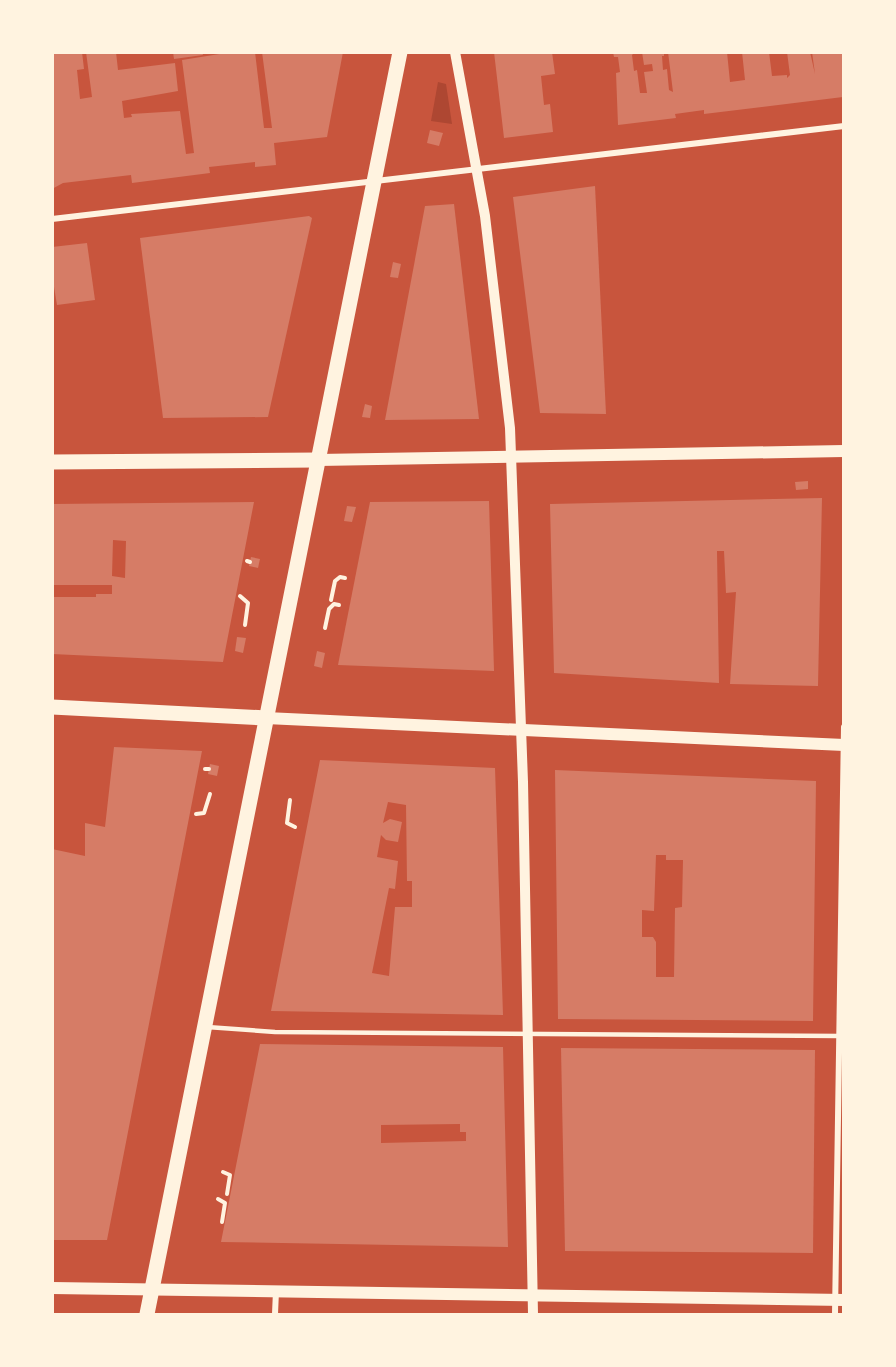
<svg xmlns="http://www.w3.org/2000/svg" width="896" height="1367" font-family="Montserrat,sans-serif">
	<style>
		.green { fill: #ae4732 }
		.building { fill: #d67c66; fill-rule: evenodd }
		.lines { fill: none; stroke-linecap: round; stroke-linejoin: round }
		.path { stroke: #fff3e0; stroke-width: 4 }
		.service { stroke: #fff3e0; stroke-width: 4.5 }
		.minor { stroke: #fff3e0; stroke-width: 6 }
		.tertiary { stroke: #fff3e0; stroke-width: 10 }
		.secondary { stroke: #fff3e0; stroke-width: 12 }
		.primary { stroke: #fff3e0; stroke-width: 15 }
	</style>
	<rect width="100%" height="100%" fill="#c8553d"/>
	<!-- green -->
	<path class="green" d="M438,82L446,84L452,124L431,121Z"/>
	<!-- building -->
	<g class="building">
		<path d="M52,52H82L84,69L77,70L80,99L92,97L86,52H116L118,70L175,63L178,91L122,101L124,118L132,117L131,114L180,111L186,154L194,153L182,60L232,52H255L264,128H272L262,52H343L327,137L274,143L276,165L255,167V162L209,167L210,173L132,183L131,175L63,183L52,189Z"/>
		<path d="M173,52H202L203,55L174,59Z"/>
		<path d="M494,52H552L555,74L541,76L544,105L550,104L553,132L504,138Z"/>
		<path d="M613,52H635L632,55L634,71L637,70L640,93H647L644,72L653,71L652,64L644,65L642,52H664V56H662L663,70L667,69L669,90L673,92L668,52H727L730,82L745,80L742,52H769L772,76L787,75V78L790,75L787,52H810L815,74L812,52H843V97L704,114V110L675,114L676,118L618,125L616,73L620,72L618,57H614Z"/>
		<path d="M430,130L443,133L439,146L427,143Z"/>
		<path d="M595,186L606,414L540,413L513,197Z"/>
		<path d="M454,204L479,419L385,420L425,206Z"/>
		<path d="M309,216L312,218L268,417L163,418L140,238Z"/>
		<path d="M87,243L95,300L57,305L52,275V247Z"/>
		<path d="M393,262L401,264L398,278L390,277Z"/>
		<path d="M365,404L372,406L370,418L362,417Z"/>
		<path d="M808,481V489L796,490L795,482Z"/>
		<path d="M822,498L818,686L730,684L736,592L726,593L724,551H717L719,683L554,673L550,504Z"/>
		<path d="M489,501L494,671L338,665L370,502Z"/>
		<path d="M254,502L223,662L52,654V597H96V594H112V585H52V504ZM113,540L126,541L125,578L112,576Z"/>
		<path d="M347,506L356,507L352,522L344,521Z"/>
		<path d="M251,557L260,559L258,568L249,566Z"/>
		<path d="M237,637L246,638L243,653L235,651Z"/>
		<path d="M317,651L325,653L322,668L314,666Z"/>
		<path d="M114,747L202,751L107,1240H52V849L85,856V823L105,827Z"/>
		<path d="M320,760L495,768L503,1015L271,1011ZM388,802L406,805L407,881H412V907H395L389,976L372,973L389,888L395,889L398,861L377,857L381,835L386,840L398,842L402,822L390,819L383,823Z"/>
		<path d="M210,764L219,766L217,776L208,774Z"/>
		<path d="M555,770L816,781L813,1021L558,1019ZM656,855H666V860H683L682,907L675,908L674,977H656V942L653,937H642V910L654,911Z"/>
		<path d="M260,1044L503,1047L508,1247L221,1242ZM460,1124V1132H466V1141L381,1143V1125Z"/>
		<path d="M561,1048L815,1050L813,1253L565,1251Z"/>
	</g>
	<g class="lines">
		<!-- path -->
		<g class="path">
			<path d="M247,561L250,562"/>
			<path d="M240,596L248,603L245,625"/>
			<path d="M331,600L335,581L340,577L345,578"/>
			<path d="M325,628L329,609L334,604L339,605"/>
			<path d="M205,769H209"/>
			<path d="M290,800L287,823L295,827"/>
			<path d="M196,814L204,813L210,794"/>
			<path d="M223,1172L230,1175L227,1194"/>
			<path d="M218,1199L225,1203L222,1222"/>
		</g>
		<!-- service -->
		<path class="service" d="M207,1027L275,1032L840,1036"/>
		<!-- minor -->
		<g class="minor">
			<path d="M52,219L844,126"/>
			<path d="M275,1314L276,1291"/>
			<path d="M835,1314L844,727"/>
		</g>
		<!-- tertiary -->
		<path class="tertiary" d="M455,52L485,216L510,428L523,782L533,1314"/>
		<!-- secondary -->
		<g class="secondary">
			<path d="M318,460L844,451"/>
			<path d="M266,718L844,745"/>
			<path d="M52,1288L844,1300"/>
		</g>
		<!-- primary -->
		<g class="primary">
			<path d="M52,462L318,460"/>
			<path d="M52,707L266,718"/>
			<path d="M147,1314L400,52"/>
		</g>
	</g>
	<!-- border -->
	<rect width="896" height="1367" fill="none" stroke="#fff3e0" stroke-width="108"/>
</svg>
